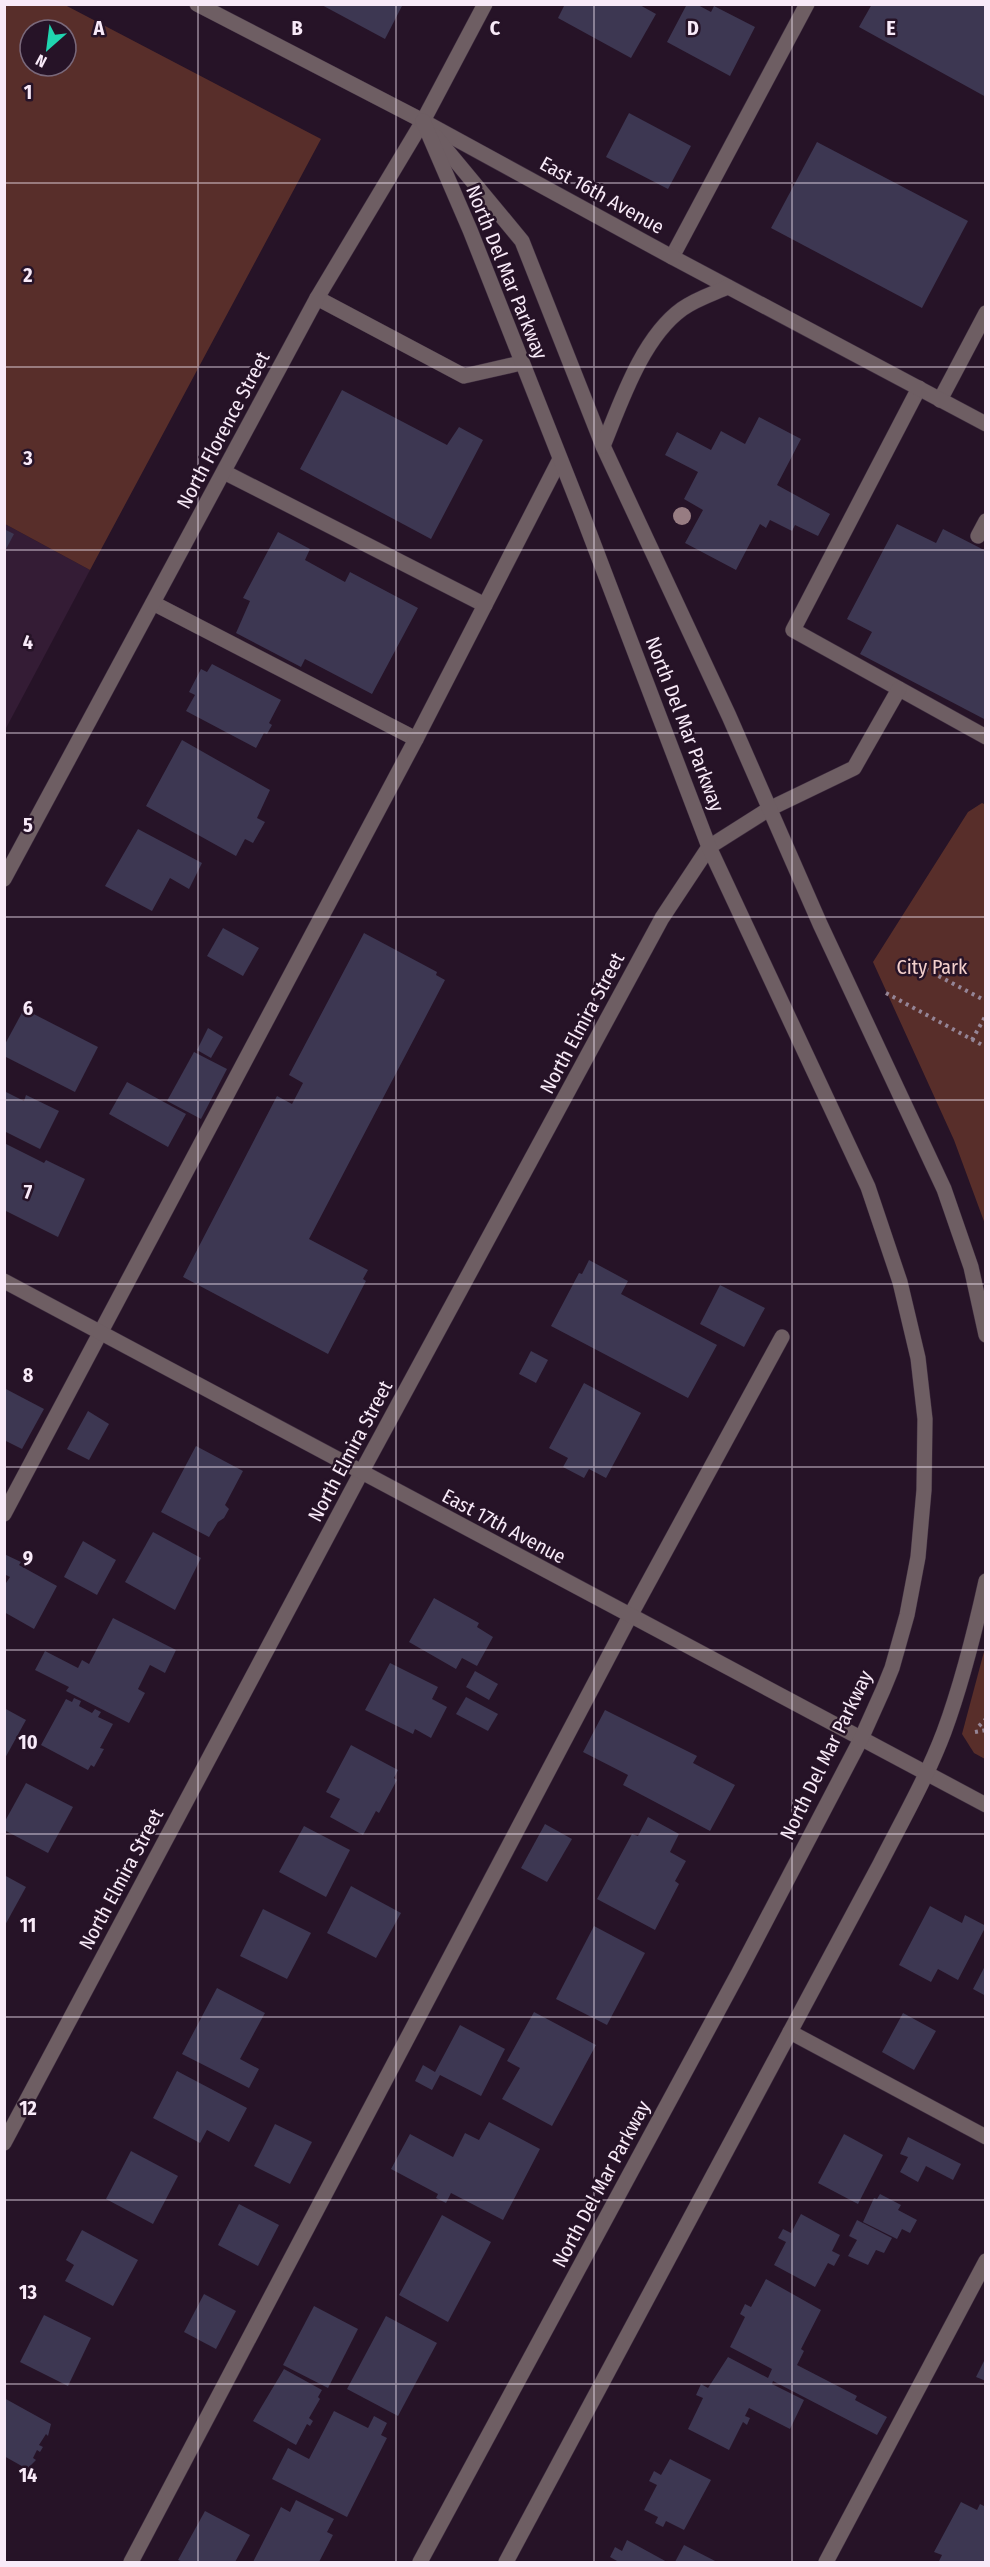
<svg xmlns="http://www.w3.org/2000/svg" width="990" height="2567" font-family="'Fira Sans Condensed',sans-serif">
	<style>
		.built { fill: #341c35 }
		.green { fill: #582e2a; fill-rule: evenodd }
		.building { fill: #3d3752 }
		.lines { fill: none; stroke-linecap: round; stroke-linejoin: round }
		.service-casing { stroke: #3f2d40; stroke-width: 16 }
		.minor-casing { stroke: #3f2d40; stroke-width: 16 }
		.tertiary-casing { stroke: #3f2d40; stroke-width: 16 }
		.path { stroke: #958596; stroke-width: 4; stroke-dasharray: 3 4.5; stroke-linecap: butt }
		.service { stroke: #6e5e63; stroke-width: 15 }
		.minor { stroke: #6e5e63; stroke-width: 15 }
		.tertiary { stroke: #6e5e63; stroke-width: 15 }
		.tree { fill: #977c82 }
		.grid { fill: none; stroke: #f8eaf8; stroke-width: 1.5; stroke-opacity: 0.55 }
		.labels { text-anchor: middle; stroke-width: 5; stroke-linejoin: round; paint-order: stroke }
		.street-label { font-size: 20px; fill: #f8eaf8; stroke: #261327 }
		.park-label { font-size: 20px; fill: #f4d1cd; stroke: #261327 }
		.grid-label { font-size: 20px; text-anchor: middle; font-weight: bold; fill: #f8eaf8; stroke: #261327; stroke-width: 5; stroke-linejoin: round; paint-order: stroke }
	</style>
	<rect width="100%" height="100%" fill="#261327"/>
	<!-- built -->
	<path class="built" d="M5,524L90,570L5,730Z"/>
	<!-- green -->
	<g class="green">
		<path d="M5,4L65,5L321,139L90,570L5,524ZM30,30H66V66H30Z"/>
		<path d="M982,803L986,805L985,1224L954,1140L873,962L968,812Z"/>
		<path d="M985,1648L986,1759H985L974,1753L962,1734Z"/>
	</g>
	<!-- building -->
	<g class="building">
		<path d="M320,4H403L385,39Z"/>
		<path d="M565,4H638L656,14L631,58L558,18Z"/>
		<path d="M687,4H696L711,12L714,6L755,27L730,76L667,42Z"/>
		<path d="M872,4H986V97L859,27Z"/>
		<path d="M629,113L691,146L668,189L606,157Z"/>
		<path d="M817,142L968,221L922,308L771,228Z"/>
		<path d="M342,390L447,445L459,427L483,440L431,539L300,469Z"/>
		<path d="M759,417L801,439L777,485L830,514L818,536L795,525L792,531L770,520L766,528L760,524L736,570L685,543L703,510L684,499L698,472L665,455L677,432L711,450L721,431L745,444Z"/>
		<path d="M897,524L936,543L943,529L986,551V720L860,654L872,632L847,619Z"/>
		<path d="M4,529L14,534L4,553Z"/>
		<path d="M278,532L310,549L305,560L345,582L350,572L418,608L372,694L305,659L301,667L236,633L250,601L243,598Z"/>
		<path d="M212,664L281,700L269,723L272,725L267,734L264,733L256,748L186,711L195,695L189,692L201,669L207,672Z"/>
		<path d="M182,740L270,790L257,818L265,822L253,843L245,839L236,856L146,806Z"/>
		<path d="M138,829L202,863L189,889L170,878L152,911L105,886Z"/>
		<path d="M223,928L259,948L243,976L207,956Z"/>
		<path d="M364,933L437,972L436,975L445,980L309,1239L368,1270L363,1279L366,1281L328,1354L183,1277L277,1096L292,1104L303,1083L289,1075Z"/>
		<path d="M24,1009L98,1047L75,1092L4,1056V1046Z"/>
		<path d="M208,1028L223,1037L211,1058L197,1050Z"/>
		<path d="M194,1052L227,1069L201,1119L167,1101Z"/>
		<path d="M127,1082L186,1114L168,1147L109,1114Z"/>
		<path d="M4,1091L24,1101L26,1095L59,1111L40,1149L4,1131Z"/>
		<path d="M4,1143L44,1163L46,1160L85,1179L58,1237L4,1210Z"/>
		<path d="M589,1260L628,1281L621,1294L717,1345L688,1398L551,1326L579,1273L582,1274Z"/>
		<path d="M720,1285L765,1308L744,1347L700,1324Z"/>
		<path d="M531,1351L548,1360L536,1383L519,1374Z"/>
		<path d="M584,1383L641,1413L606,1478L589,1469L584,1478L563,1467L568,1458L549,1448Z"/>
		<path d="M4,1388L44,1409L22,1449L4,1440Z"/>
		<path d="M88,1411L109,1424L89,1460L67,1449Z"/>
		<path d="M196,1446L243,1471L225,1505L229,1509L224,1518L218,1522L209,1537L161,1512Z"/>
		<path d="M153,1532L201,1558L175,1610L125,1582Z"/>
		<path d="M83,1541L116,1560L97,1595L64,1577Z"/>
		<path d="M4,1554L21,1562L19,1565L57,1586L34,1629L4,1612V1586L10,1577L4,1574Z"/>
		<path d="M434,1598L479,1623L477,1627L493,1637L477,1666L462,1658L456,1669L409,1642Z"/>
		<path d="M113,1618L176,1650L165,1673L150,1665L138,1689L145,1693L129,1723L66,1691L69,1687L35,1670L45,1651L78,1668L82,1660L89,1664Z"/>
		<path d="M390,1663L438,1687L432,1699L447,1707L431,1738L415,1729L413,1734L365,1710Z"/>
		<path d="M475,1671L498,1684L489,1700L466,1687Z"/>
		<path d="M466,1697L498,1714L488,1731L456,1714Z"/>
		<path d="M74,1698L81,1701L79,1706L92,1713L95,1709L101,1712L98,1717L113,1724L100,1748L104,1749L94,1767L91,1765L88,1770L41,1745L66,1699L72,1702Z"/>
		<path d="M4,1708L26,1720L4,1760Z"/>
		<path d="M605,1710L697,1756L693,1763L735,1785L710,1831L623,1785L628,1775L583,1752Z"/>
		<path d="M351,1745L398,1770L394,1778L397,1780L379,1813L376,1811L363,1835L330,1817L340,1799L326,1792Z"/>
		<path d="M26,1783L73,1807L48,1853L4,1830V1823Z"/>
		<path d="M648,1817L679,1834L670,1852L686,1861L675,1881L679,1884L655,1930L597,1899L632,1834L638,1836Z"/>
		<path d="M545,1824L572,1839L547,1882L521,1868Z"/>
		<path d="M304,1826L350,1850L326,1897L279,1872Z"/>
		<path d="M4,1875L26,1887L4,1927Z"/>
		<path d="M351,1886L401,1913L376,1958L327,1933Z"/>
		<path d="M930,1906L962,1923L965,1915L986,1926L958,1980L938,1969L931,1982L899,1965Z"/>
		<path d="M263,1909L311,1933L287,1979L240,1956Z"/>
		<path d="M594,1926L645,1953L607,2025L556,1999Z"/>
		<path d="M986,1964V1996L973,1989Z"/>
		<path d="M217,1988L265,2013L240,2059L259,2069L249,2088L182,2054Z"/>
		<path d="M534,2012L596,2045L552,2126L502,2099L520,2068L507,2061Z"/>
		<path d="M903,2013L936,2031L914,2070L882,2052Z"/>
		<path d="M460,2025L505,2049L481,2096L440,2075L432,2090L415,2081L423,2065L435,2072Z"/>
		<path d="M177,2071L247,2108L229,2142L207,2130L200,2143L153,2118Z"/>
		<path d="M489,2122L540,2149L503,2220L451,2193L446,2203L436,2198L438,2194L391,2169L410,2134L453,2157L465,2133L479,2140Z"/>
		<path d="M275,2124L312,2142L290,2184L254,2166Z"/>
		<path d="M844,2134L883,2155L858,2204L818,2183Z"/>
		<path d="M908,2137L961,2164L953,2180L926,2166L918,2182L900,2172L908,2157L900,2154Z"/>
		<path d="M131,2151L178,2176L153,2224L106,2199Z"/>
		<path d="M880,2194L901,2205L898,2210L917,2220L910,2233L902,2229L897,2239L863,2222L874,2198L877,2199Z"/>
		<path d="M239,2204L279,2225L258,2266L218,2245Z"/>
		<path d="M801,2214L840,2235L832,2251L840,2255L834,2266L828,2263L815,2287L774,2265L786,2242L778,2238L783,2229L791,2233Z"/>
		<path d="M442,2215L491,2242L448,2322L399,2295Z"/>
		<path d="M857,2220L892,2238L884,2253L876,2250L868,2265L848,2256L857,2240L849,2236Z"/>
		<path d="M82,2230L138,2260L113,2306L65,2281L74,2265L66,2260Z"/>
		<path d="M766,2279L821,2310L801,2349L804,2351L797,2365L857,2396L855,2400L887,2417L877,2435L773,2381L772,2384L804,2400L790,2429L749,2408L745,2416L750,2418L747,2425L743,2422L729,2450L688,2429L703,2398L696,2395L701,2384L708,2388L728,2357L768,2378L772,2369L730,2347L745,2317L740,2314L745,2304L751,2307Z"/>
		<path d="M204,2294L236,2311L216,2349L184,2332Z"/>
		<path d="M314,2306L358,2329L328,2388L283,2365Z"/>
		<path d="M44,2315L91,2338L68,2386L20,2362Z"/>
		<path d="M386,2316L437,2343L398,2416L347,2389Z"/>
		<path d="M986,2357V2381L976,2377Z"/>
		<path d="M284,2369L322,2390L318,2397L320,2399L309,2418L313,2421L310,2426L307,2424L296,2445L253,2421Z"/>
		<path d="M4,2398L51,2424L48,2436L46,2434L39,2445L43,2447L40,2452L37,2450L33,2458L36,2460L27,2469L4,2456Z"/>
		<path d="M334,2411L368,2428L374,2416L387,2423L381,2435L387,2438L347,2517L272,2479L288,2448L309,2459Z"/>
		<path d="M670,2459L711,2480L684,2530L666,2521L663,2527L655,2523L658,2517L644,2510L657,2485L649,2481L654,2471L661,2475Z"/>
		<path d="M296,2500L334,2519L327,2532L333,2535L319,2562H253L281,2507L290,2512Z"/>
		<path d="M961,2502L977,2510L980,2504L986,2507V2562H942L939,2561L942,2555L934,2552Z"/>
		<path d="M205,2511L250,2535L235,2562H183L178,2560Z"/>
		<path d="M627,2540L667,2562H616L617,2561L610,2557L615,2547L622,2551Z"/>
		<path d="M684,2545L717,2562H675Z"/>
	</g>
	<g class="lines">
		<!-- service casing -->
		<g class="service-casing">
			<g id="service">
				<path d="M672,257L807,4"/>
				<path d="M317,298L464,376L521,363"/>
				<path d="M919,388L793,630L986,737"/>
				<path d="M224,472L485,605"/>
				<path d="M978,536L986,521"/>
				<path d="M153,603L416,739"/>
				<path d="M769,809L854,768L899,689"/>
				<path d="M4,1514L416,739L559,461"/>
				<path d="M790,2032L986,2137"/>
				<path d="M131,2562L630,1616L782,1337"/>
				<path d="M826,2562L986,2261"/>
			</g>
		</g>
		<!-- minor casing -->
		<g class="minor-casing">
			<g id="minor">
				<path d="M940,400L986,313"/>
				<path d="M4,879L317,298L423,121"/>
				<path d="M4,2143L361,1473L662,918L709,847L769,809"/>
			</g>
		</g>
		<!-- tertiary casing -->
		<g class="tertiary-casing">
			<g id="tertiary">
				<path d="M197,4L423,121L672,257L986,424"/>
				<path d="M423,121L485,4"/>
				<path d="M435,136L522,241L603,446L729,716L820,924L944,1189L971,1267L986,1335"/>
				<path d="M603,446C621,402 642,338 682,309C696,299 712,294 728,287"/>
				<path d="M4,1281L986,1805"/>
				<path d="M420,2562L739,1972L861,1739L883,1690L892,1668L907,1615L918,1557L924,1490L925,1419L918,1358L900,1282L868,1187L709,847L581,511L470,230L423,121"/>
				<path d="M506,2562L880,1864C902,1821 927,1777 944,1732C962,1683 975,1631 986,1581"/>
			</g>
		</g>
		<!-- path -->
		<g class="path">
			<path d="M912,962L986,1001"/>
			<path d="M886,993L986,1047"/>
			<path d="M972,1040L986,1015"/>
			<path d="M979,1726L986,1719"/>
			<path d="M975,1732L986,1730"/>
		</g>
		<!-- service -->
		<use href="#service" class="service"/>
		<!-- minor -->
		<use href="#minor" class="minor"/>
		<!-- tertiary -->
		<use href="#tertiary" class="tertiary"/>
	</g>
	<!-- trees -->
	<circle class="tree" cx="682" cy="516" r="9"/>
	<!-- grid -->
	<path class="grid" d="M198,4V2562M396,4V2562M594,4V2562M792,4V2562M4,183H986M4,367H986M4,550H986M4,733H986M4,917H986M4,1100H986M4,1284H986M4,1467H986M4,1650H986M4,1834H986M4,2017H986M4,2200H986M4,2384H986"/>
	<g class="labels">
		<!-- street labels -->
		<g class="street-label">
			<text transform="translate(602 195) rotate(29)" y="7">East 16th Avenue</text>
			<text transform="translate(507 272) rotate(68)" y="7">North Del Mar Parkway</text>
			<text transform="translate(223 430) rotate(-62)" y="7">North Florence Street</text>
			<text transform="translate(685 724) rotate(69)" y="7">North Del Mar Parkway</text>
			<text transform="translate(582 1023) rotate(-62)" y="7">North Elmira Street</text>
			<text transform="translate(350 1451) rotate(-62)" y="7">North Elmira Street</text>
			<text transform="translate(504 1526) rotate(28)" y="7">East 17th Avenue</text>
			<text transform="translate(826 1755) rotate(-64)" y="7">North Del Mar Parkway</text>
			<text transform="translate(121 1879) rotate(-62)" y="7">North Elmira Street</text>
			<text transform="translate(601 2184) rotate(-62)" y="7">North Del Mar Parkway</text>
		</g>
		<!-- park labels -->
		<g class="park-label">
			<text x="932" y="974">City Park</text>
		</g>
	</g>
	<g class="grid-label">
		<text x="99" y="35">A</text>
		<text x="297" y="35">B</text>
		<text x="495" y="35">C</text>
		<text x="693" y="35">D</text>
		<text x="891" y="35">E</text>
		<text x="28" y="99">1</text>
		<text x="28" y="282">2</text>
		<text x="28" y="465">3</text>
		<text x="28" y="649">4</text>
		<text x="28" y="832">5</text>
		<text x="28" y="1015">6</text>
		<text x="28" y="1199">7</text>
		<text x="28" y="1382">8</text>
		<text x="28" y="1565">9</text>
		<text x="28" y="1749">10</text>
		<text x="28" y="1932">11</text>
		<text x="28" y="2115">12</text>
		<text x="28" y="2299">13</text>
		<text x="28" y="2482">14</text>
	</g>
	<!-- border -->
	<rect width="990" height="2567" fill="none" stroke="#f8eaf8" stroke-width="12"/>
	<!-- north arrow -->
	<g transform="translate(48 48) rotate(208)"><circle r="28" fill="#261327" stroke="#7a697b" stroke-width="1.5"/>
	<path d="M0-4.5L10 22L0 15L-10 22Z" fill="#20d5b0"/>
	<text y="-9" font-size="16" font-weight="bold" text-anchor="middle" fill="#f8eaf8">N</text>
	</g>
</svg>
